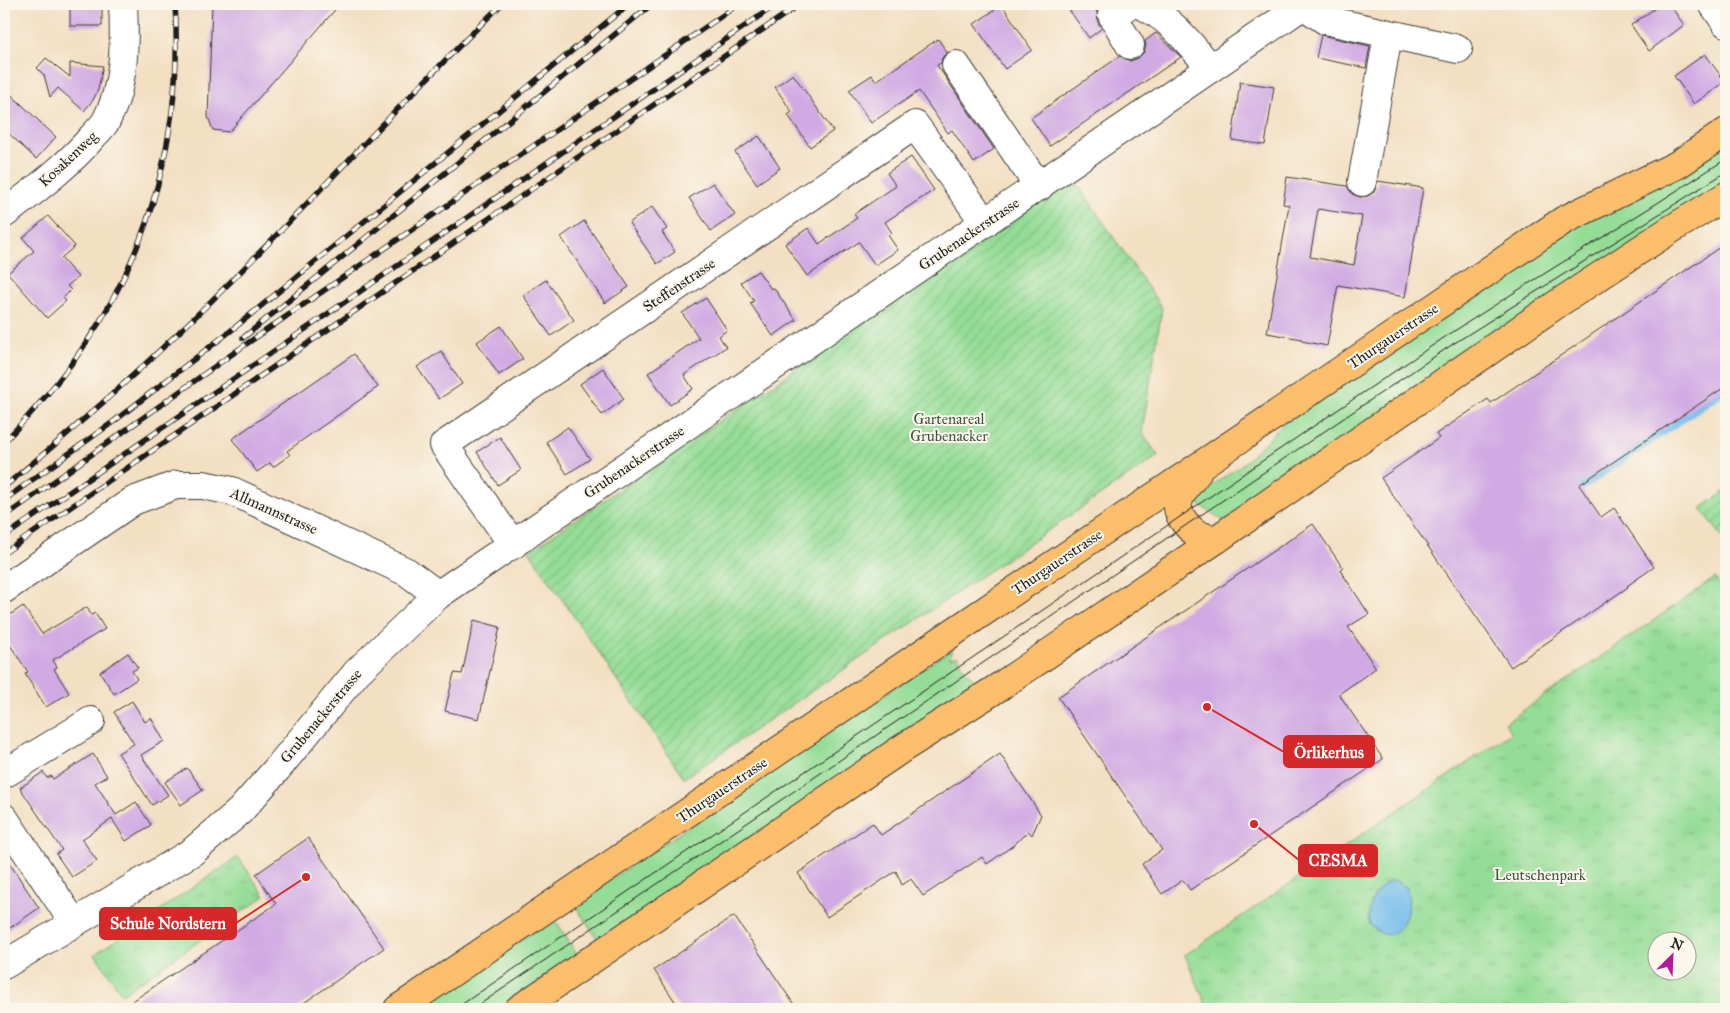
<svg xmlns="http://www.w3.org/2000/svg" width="1730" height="1013" font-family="'IM FELL Great Primer',serif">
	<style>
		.grass { fill: #95dd97; stroke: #587c5a }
		.park { fill: url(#park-tufts); stroke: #587c5a; fill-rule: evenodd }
		.garden { fill: url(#garden-furrows); stroke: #587c5a }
		.water { fill: #73bdeb; stroke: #486c84 }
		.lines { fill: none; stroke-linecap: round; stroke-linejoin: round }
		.stream { stroke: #73bdeb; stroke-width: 7 }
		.building { fill: #d1aae3; fill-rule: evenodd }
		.minor-casing { stroke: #3c3935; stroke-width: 30 }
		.major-casing { stroke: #3c3935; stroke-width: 30 }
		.minor { stroke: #fff; stroke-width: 28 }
		.major { stroke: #fabe6d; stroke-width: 28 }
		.tram { stroke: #1c1c1c; stroke-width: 1 }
		.rail-casing { stroke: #1c1c1c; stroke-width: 5.5 }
		.rail { stroke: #fbf7ec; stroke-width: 4; stroke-dasharray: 11; stroke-linecap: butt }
		.labels { text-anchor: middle; stroke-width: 4; stroke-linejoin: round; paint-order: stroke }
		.street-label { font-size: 15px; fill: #1c1c1c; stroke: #fbf7ec }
		.park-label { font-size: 15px; fill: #405641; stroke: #fbf7ec }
		.leader { fill: none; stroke: #d62828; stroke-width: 2 }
		.callout-dot { fill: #d62828; stroke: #fbf7ec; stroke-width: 2 }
		.callout { fill: #d62828; stroke: #d62828; stroke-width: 2 }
		.callout-label { font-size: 16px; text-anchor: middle; font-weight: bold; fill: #fff }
	</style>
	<defs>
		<pattern id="park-tufts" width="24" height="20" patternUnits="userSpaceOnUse" patternTransform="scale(1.25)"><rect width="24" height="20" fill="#95dd97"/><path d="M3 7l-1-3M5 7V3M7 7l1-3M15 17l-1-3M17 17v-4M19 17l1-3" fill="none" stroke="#80bd82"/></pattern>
		<pattern id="garden-furrows" width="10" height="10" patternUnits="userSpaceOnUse" patternTransform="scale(1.25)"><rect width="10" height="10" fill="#95dd97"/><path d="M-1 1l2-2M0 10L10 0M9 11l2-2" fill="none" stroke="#80bd82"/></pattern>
	</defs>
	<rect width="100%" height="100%" fill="#fbf7ec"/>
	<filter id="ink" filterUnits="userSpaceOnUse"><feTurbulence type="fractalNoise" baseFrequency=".02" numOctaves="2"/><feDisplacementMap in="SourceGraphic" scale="10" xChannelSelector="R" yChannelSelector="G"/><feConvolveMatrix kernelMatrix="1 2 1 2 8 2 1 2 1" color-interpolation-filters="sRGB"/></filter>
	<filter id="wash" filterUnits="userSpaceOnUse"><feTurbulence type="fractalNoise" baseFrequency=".0096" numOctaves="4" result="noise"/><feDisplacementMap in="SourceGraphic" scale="20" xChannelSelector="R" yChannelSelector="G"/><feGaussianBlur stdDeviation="1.12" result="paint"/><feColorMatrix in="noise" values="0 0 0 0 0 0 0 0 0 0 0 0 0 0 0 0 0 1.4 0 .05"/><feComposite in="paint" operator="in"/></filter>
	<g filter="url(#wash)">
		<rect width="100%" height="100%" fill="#f3dfc2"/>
		<!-- grass -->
		<g class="grass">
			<path d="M1726,145V183L1224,521L1192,500L1244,463L1285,422L1561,235Z"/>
			<path d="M952,649L950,658L958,656L964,669L974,680L970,685V688H978L599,941L574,904Z"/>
			<path d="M554,918L578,956L500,1009H419Z"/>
		</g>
		<!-- park -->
		<g class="park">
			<path d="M1715,578L1726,594V1009H1208L1185,955L1511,733L1505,723ZM1658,940H1688V970H1658Z"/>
			<path d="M238,857L265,896L122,994L95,954Z"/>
		</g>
		<!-- garden -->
		<g class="garden">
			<path d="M1071,175L1162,308L1142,432L1158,456L684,778L529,551L831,345L828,338Z"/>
			<path d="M1726,491V542L1701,508Z"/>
		</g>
		<!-- water -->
		<path class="water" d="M1391,881H1397L1407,888C1414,912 1396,953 1370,925C1365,909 1375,888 1391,881Z"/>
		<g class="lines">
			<!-- stream -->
			<path class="stream" d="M1582,487L1726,389"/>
		</g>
		<g id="blocks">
			<!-- building -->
			<g class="building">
				<rect x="70" y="4" width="32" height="22"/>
				<path d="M212,4H340L229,132L213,130L208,117Z"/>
				<path d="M1065,4H1091L1097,12L1098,23L1102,28L1089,38Z"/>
				<path d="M1661,4H1669L1684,25L1649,51L1631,25Z"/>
				<path d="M1002,5L1032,50L1005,69L974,24Z"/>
				<path d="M1156,33L1181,57L1050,146L1031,118L1120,56L1130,61L1138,58L1144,52L1146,45L1145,41Z"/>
				<path d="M1321,35L1370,46L1366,68L1316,58Z"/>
				<path d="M938,39L947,52L942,58L941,63L937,65L994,149L974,163L952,130L948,133L919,91L871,123L849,90L872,75L876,81Z"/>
				<path d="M1705,54L1725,82L1694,104L1674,76Z"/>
				<path d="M46,58L70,77V63L103,66L98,90L93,100L84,111L58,88L50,97L44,75L37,68Z"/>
				<path d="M793,74L833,131L810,147L788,115L792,112L775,87Z"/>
				<path d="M1240,82L1274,87L1265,145L1232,140Z"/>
				<path d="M4,88L56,137L36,159L4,129Z"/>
				<path d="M759,136L780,168L757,184L735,152Z"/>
				<path d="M911,157L934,190L885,222L892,233L888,235L898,250L875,265L859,242L807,276L785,244L808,228L819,244L857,218L854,214L896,186L887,173Z"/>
				<path d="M1287,177L1347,186L1352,194L1360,197L1368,196L1374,192L1378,181L1423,188L1405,297L1338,285L1327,346L1302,341V339L1267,333L1289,205L1283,204ZM1318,209L1362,216L1354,265L1310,257Z"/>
				<path d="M713,183L735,215L711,231L689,198Z"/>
				<path d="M652,207L667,229L662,232L675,252L657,264L629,223Z"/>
				<path d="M48,216L75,246L61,258L78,277L67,286L71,290L63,298L66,301L47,318L8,273L34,251L23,238Z"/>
				<path d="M584,221L629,287L605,303L561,237Z"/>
				<path d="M1726,243V386L1579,485L1601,517L1614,508L1654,567L1627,586L1628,587L1511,667L1381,478L1439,438L1436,434L1488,399L1491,403Z"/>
				<path d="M758,271L771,289L773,287L796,320L773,336L750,303L754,301L741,282Z"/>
				<path d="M546,280L574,320L551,336L523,295Z"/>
				<path d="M706,298L727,330L719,336L726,347L684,375L693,389L670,405L648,373L699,338L682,313Z"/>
				<path d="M501,326L523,359L499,375L477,342Z"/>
				<path d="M441,351L462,384L439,399L417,367Z"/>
				<path d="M354,354L378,387L287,451L290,455L273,467L270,463L257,472L232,439Z"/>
				<path d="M603,368L624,399L602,415L580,384Z"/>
				<path d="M568,427L590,459L567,474L546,442Z"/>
				<path d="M500,437L521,470L498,485L477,452Z"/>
				<path d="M1313,524L1343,568L1340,570L1369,614L1348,627L1376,668L1339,694L1383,759L1190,890L1183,880L1162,894L1142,864L1162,850L1058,697Z"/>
				<path d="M23,606L42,634L87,607L91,615L95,613L105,629L53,660L57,667L54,669L69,693L46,707L25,674L28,672L4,636V619Z"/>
				<path d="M474,620L500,627L479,719L445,711L454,673L462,674Z"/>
				<path d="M128,653L138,668L132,671L137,679L114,694L100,672Z"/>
				<path d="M132,701L145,722L151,718L164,741L141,755L168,795L152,805L118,753L134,744L114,712Z"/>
				<path d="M93,754L107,776L95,783L116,815L136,802L151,825L126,841L112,819L82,839L97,861L72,877L56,854L62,850L20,788L43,772L47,778L51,776L53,779Z"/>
				<path d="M1000,754L1041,815L1032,835L1028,831L1015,844L987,864L982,857L923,896L911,879L902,885L896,871L827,917L798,873L873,823L881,835Z"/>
				<path d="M187,768L203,790L181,805L165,782Z"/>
				<path d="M308,838L384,948L295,1009H121L276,904L256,874Z"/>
				<path d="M4,855L39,908L4,932Z"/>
				<path d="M734,916L756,948L797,1009H680L654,970Z"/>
			</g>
		</g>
	</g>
	<g filter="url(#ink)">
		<use href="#blocks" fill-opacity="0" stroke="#3c3935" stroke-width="1"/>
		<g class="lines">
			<!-- minor casing -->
			<g class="minor-casing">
				<g id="minor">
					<path d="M1139,4C1170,17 1189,43 1210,67"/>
					<path d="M1713,4L1726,23"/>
					<path d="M1303,5L1325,20L1458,49"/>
					<path d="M1130,45L1112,15L1131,4"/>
					<path d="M956,65L1039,187"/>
					<path d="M1362,182L1388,35"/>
					<path d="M4,214C35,190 68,166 94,135C98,131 103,126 106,121C125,86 125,42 123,4"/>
					<path d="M513,545L444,445L915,125L985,223"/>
					<path d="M4,589L133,501L176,485H203L232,491L407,572L438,595"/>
					<path d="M4,774L91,721"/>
					<path d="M4,818L74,923"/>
					<path d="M4,965L192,852L240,811L277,769L357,672L438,595L1305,4"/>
				</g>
			</g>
			<!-- major casing -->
			<g class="major-casing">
				<g id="major">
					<path d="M1197,473C1191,481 1180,492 1178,503C1176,516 1191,532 1202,536C1207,538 1212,539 1217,539"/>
					<path d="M398,1009L958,629L1564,220L1677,165L1726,132"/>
					<path d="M519,1009L903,748L999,687L1217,539L1560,302L1670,230L1726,196"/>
				</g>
			</g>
			<!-- minor -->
			<use href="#minor" class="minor"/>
			<!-- major -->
			<use href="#major" class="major"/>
			<!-- tram -->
			<g class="tram">
				<path d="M455,1009L1445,337C1538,276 1633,220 1726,159"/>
				<path d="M473,1009L1453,344L1726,172"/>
			</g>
			<!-- rail casing -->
			<g class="rail-casing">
				<g id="rail">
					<path d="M243,338L652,4"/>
					<path d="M4,442C33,412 61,380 84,346C153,246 183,124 175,4"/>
					<path d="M4,487C70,433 134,376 195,317C300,215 397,105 502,4"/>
					<path d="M4,500L113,422L233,329L629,4"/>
					<path d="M4,517L242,347L739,4"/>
					<path d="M4,537L777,4"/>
					<path d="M4,553L800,4"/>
				</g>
			</g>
			<!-- rail -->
			<use href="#rail" class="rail"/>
		</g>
	</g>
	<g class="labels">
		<!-- street labels -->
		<g class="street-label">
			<text transform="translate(68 159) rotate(-43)" y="5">Kosakenweg</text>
			<text transform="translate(969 234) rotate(-34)" y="5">Grubenackerstrasse</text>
			<text transform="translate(679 285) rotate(-34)" y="5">Steffenstrasse</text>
			<text transform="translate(1393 336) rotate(-34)" y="5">Thurgauerstrasse</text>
			<text transform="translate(634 462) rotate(-34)" y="5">Grubenackerstrasse</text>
			<text transform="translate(274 511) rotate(24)" y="5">Allmannstrasse</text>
			<text transform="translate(1057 562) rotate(-34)" y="5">Thurgauerstrasse</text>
			<text transform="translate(321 716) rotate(-50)" y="5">Grubenackerstrasse</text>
			<text transform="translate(722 790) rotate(-34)" y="5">Thurgauerstrasse</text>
		</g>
		<!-- park labels -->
		<g class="park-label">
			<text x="949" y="424">Gartenareal<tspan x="949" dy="17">Grubenacker</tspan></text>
			<text x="1540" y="880">Leutschenpark</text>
		</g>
	</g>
	<!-- callouts -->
	<path class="leader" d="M1207 707L1284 752M1254 824L1299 860M306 877L236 923"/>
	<g class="callout-dot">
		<circle cx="1207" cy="707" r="5"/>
		<circle cx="1254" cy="824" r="5"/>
		<circle cx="306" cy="877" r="5"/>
	</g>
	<g class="callout">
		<rect x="1284" y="736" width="90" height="31" rx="5"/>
		<rect x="1299" y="845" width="78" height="31" rx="5"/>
		<rect x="100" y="908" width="136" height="31" rx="5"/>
	</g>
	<g class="callout-label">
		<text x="1329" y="758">Örlikerhus</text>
		<text x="1338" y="866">CESMA</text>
		<text x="168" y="929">Schule Nordstern</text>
	</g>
	<!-- margin -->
	<rect width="1730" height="1013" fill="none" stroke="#fbf7ec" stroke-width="20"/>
	<!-- north arrow -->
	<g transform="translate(1672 956) rotate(24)"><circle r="24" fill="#fbf7ec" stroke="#a29f99"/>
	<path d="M0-4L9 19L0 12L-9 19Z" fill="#b5179e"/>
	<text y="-8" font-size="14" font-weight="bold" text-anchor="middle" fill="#1c1c1c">N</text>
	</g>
</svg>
